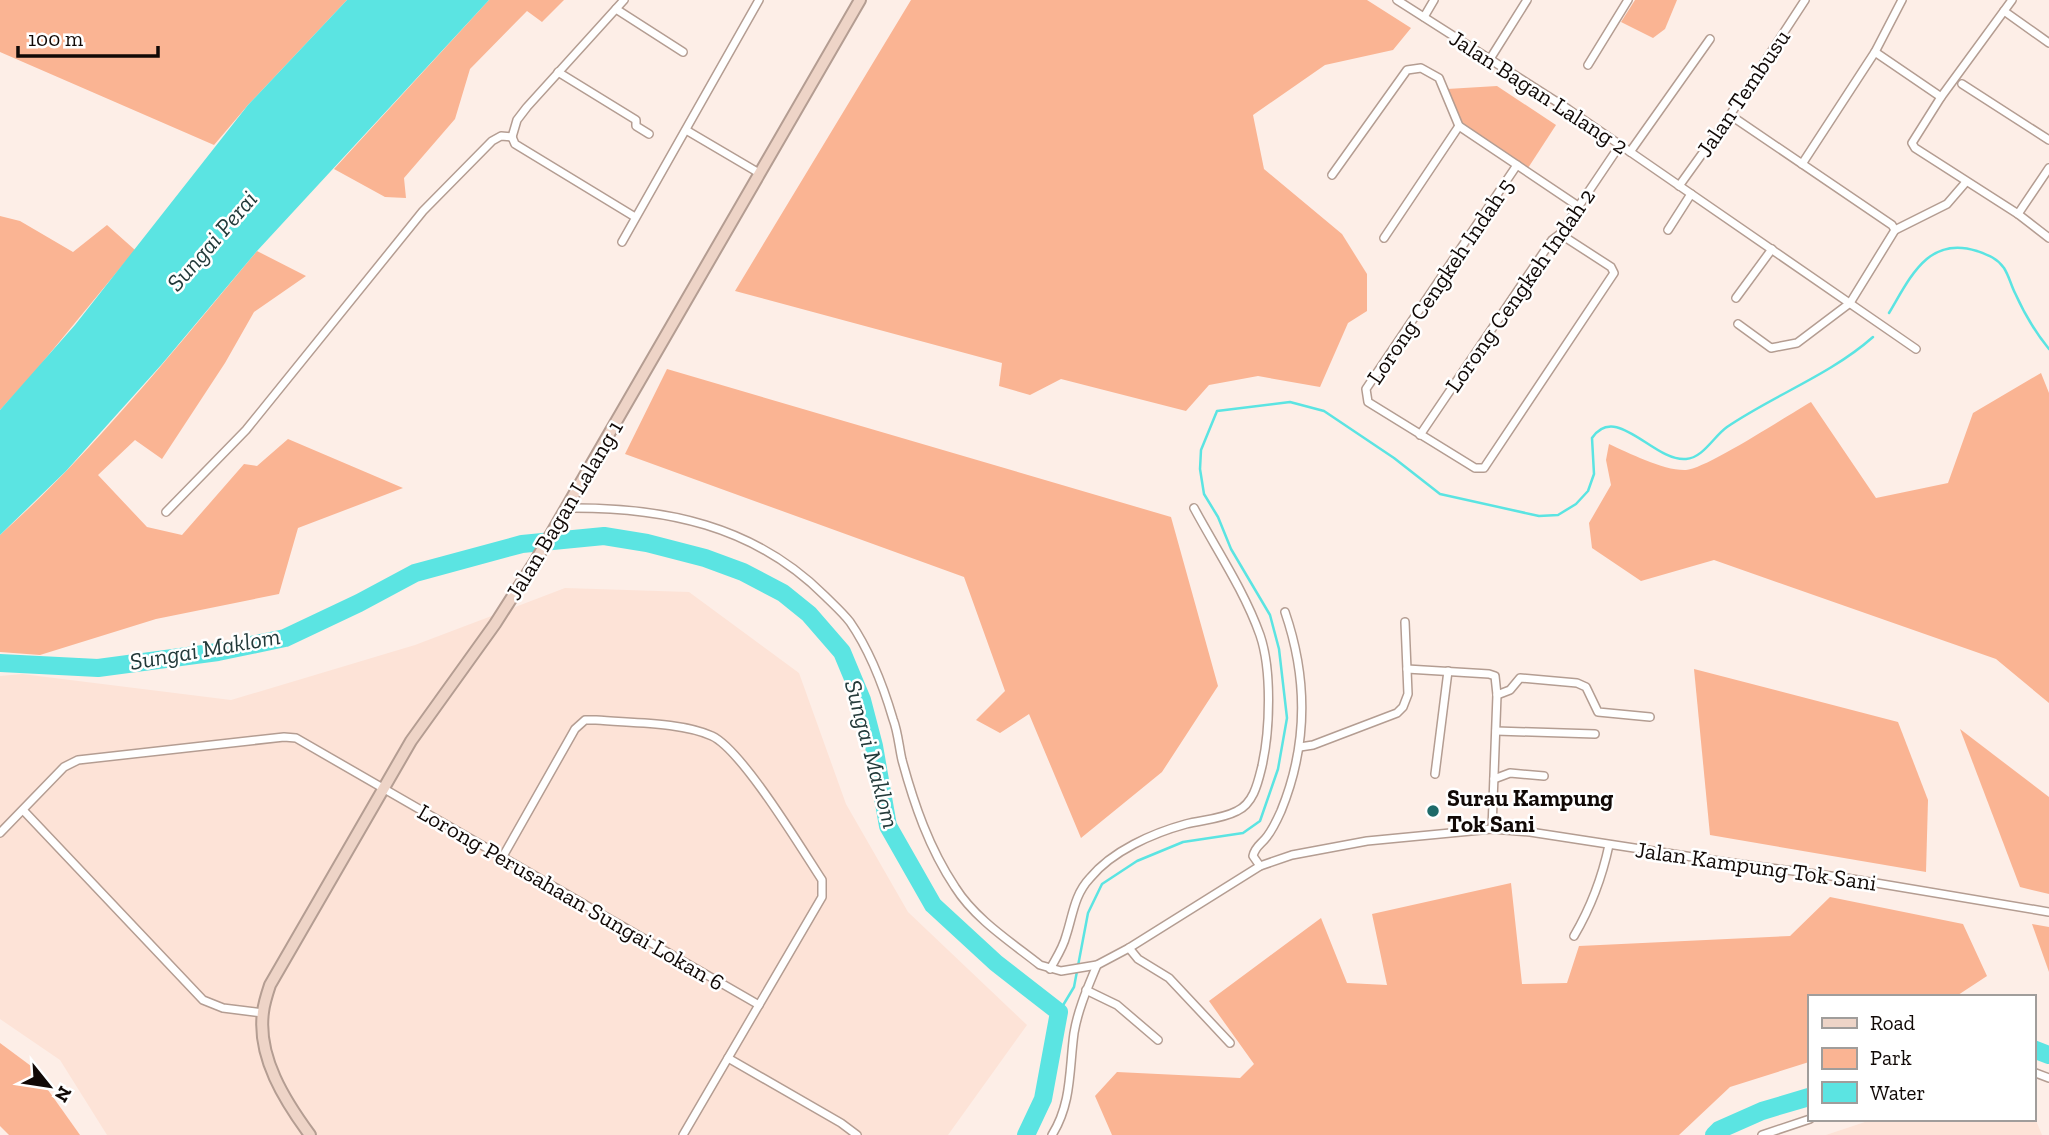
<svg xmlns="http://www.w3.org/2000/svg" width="2049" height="1135" font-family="'Zilla Slab',serif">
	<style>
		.built { fill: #fde3d7 }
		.green { fill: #fab493 }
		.water { fill: #5be4e2 }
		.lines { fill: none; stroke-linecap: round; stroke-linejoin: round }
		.stream { stroke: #5be4e2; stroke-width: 2.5 }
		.river { stroke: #5be4e2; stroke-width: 18 }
		.minor-casing { stroke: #b49d92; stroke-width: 10 }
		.secondary-casing { stroke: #b49d92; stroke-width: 14 }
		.minor { stroke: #fff; stroke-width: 7 }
		.secondary { stroke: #eed4c7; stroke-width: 10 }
		.poi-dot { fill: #1e6a69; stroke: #fff; stroke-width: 2.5 }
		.labels { text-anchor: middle; stroke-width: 5; stroke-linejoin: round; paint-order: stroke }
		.street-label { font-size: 23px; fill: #110906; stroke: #fff }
		.poi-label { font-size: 23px; font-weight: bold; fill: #110906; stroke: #fff; text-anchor: start }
		.water-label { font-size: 24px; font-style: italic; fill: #233a3a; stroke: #fff }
	</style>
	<rect width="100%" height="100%" fill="#fdeee7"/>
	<!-- built -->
	<g class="built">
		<path d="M565,588L689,592L799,673L846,804L908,912L1027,1025L948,1135H107L60,1060L0,1019V676L22,674L231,700L415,645Z"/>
		<path d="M2033,1113L2042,1135H1826L1874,1119H2033Z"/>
	</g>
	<!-- green -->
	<g class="green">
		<path d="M0,0H347L248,105L214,145L0,52Z"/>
		<path d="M489,0H564L542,22L527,11L470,69L455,119L404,178L406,198L385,197L334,169Z"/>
		<path d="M911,0H1367L1411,28L1393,50L1325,65L1253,115L1264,169L1342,234L1367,274V311L1348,323L1320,387L1258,376L1209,385L1186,411L1061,379L1030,395L999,386L1002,363L735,291Z"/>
		<path d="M1635,0H1677L1665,29L1653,38L1621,22Z"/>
		<path d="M1497,86L1556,125L1528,168L1463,124L1447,89Z"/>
		<path d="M0,216L20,221L73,252L107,225L135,250L32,375L0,410Z"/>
		<path d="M257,251L306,276L254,312L225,363L162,459L135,440L98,475L147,527L182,535L244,464L257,466L288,439L403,488L298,528L279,594L156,619L40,655L0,652V535C95,450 175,349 257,251Z"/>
		<path d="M667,369L1171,517L1218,686L1162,772L1081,838L1029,714L1000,733L976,720L1005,691L964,577L625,454Z"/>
		<path d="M2041,373L2049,393V703L1996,659L1714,560L1641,581L1592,548L1589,523L1611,485L1606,460L1609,444C1629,453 1664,471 1686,470C1706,469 1788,415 1811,402L1876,498L1948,483L1973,413Z"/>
		<path d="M1694,669L1898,722L1928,800L1926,872L1710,835Z"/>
		<path d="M1960,729L2049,797V894L2020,887Z"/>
		<path d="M1511,883L1522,984L1567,983L1579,946L1790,936L1830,897L1963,924L1987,976L1955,997H1809V1062L1730,1087L1679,1135H1112L1095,1096L1117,1072L1240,1078L1254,1064L1209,1001L1321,918L1347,983L1387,985L1372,914Z"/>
		<path d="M2032,924L2049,927V972Z"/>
		<path d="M0,1043L31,1066L80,1135H9L0,1126Z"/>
	</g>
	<!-- water -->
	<path class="water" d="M347,0H489L257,251L162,364L66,471L0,535V410L75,325L248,105Z"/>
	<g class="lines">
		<!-- stream -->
		<g class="stream">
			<path d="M1889,313C1910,278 1928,235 1977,251C1988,255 1997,258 2004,268C2009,276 2011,285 2015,293C2024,313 2035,332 2049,349"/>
			<path d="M1059,1012L1074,987L1088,913L1102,884L1137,861L1183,842L1243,833L1260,821L1278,769L1287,718L1279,649L1270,615L1231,549L1218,517L1204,494L1200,469L1201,450L1217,411L1290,402L1324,411L1394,458L1440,494L1539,516L1558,515L1576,504L1588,491L1594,474L1592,438C1616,402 1654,462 1686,459C1703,458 1714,436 1727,427C1774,395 1830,375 1873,337"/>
		</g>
		<!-- river -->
		<g class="river">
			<path d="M0,663L98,668L218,652L285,638L359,603L415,573L522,544L604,536L647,543L705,558L743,572L783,593L809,614L842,652L862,700L874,746L888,826L933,905L996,963L1059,1012L1043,1099L1026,1135"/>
			<path d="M2033,1049L2049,1055"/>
			<path d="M1714,1135L1719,1130L1762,1111L1809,1097"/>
		</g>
		<!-- minor casing -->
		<g class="minor-casing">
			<g id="minor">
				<path d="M1397,0L1568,109L1916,349"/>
				<path d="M2012,0L1941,97L1912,143L1915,148L2018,214L2049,238"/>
				<path d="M616,9L683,52"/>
				<path d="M2004,11L2049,43"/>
				<path d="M1424,17L1434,0"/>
				<path d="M1875,52L1941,97"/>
				<path d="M1490,59L1527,0"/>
				<path d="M1588,65L1628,0"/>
				<path d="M558,72L636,120V126L649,134"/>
				<path d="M1962,84L2049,140"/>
				<path d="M1730,115L1892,225L1895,230"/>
				<path d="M686,130L759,173"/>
				<path d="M512,137L517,120L527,107L624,0"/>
				<path d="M512,137L515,144L635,217"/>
				<path d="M1630,152L1710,39"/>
				<path d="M1802,164L1875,52L1902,0"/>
				<path d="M1517,165L1366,389L1368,402L1475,468H1484L1614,273L1611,267L1560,234"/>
				<path d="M1332,175L1407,70L1421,68L1439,78L1459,126L1578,206"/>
				<path d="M1679,186L1730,115L1805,0"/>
				<path d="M2018,214L2049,168"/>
				<path d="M1668,230L1691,194"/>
				<path d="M1384,238L1459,126"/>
				<path d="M622,242L759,0"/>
				<path d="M1736,298L1772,249"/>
				<path d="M1738,324L1771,348L1797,343L1850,303L1895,230L1947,204L1966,182"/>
				<path d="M1420,435L1552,240L1560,234L1620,145"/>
				<path d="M567,508C664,507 754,525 825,596C833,604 843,613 850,622C870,651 883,685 893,719C898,732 899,747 902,760C914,804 929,848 955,887C975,919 1011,942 1040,965L1061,971L1097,965L1129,948L1260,866L1292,855L1367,841L1492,829L1530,832L1725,862L1846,878L2049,912"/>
				<path d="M166,512L246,430L423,211L492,141L501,136L512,137"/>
				<path d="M1407,669L1489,674L1495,676L1497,695L1492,829"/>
				<path d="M1497,695L1510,690L1520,678L1577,683L1586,687L1598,712L1650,717"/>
				<path d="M1496,731L1595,734"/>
				<path d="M1300,747L1313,745L1397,713L1403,707L1408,694L1405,622"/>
				<path d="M1435,774L1448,671"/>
				<path d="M1494,779L1510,773L1544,776"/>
				<path d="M23,810L203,1000L223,1008L263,1013"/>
				<path d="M0,833L64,767L78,760L284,737L296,738L759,1005"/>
				<path d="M502,858L575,729L585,720H596C630,723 682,722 712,736C742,750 801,848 822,880V897L683,1135"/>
				<path d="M1260,866L1253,856C1255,847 1260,845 1265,839C1272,831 1277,820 1281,811C1308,745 1308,679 1285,612"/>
				<path d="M1574,936C1591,907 1602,878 1609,845"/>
				<path d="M1129,948L1138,959L1169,978L1230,1043"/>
				<path d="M1050,969C1056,958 1063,948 1066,936C1073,915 1074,895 1090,878C1112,851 1153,833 1186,824C1202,820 1222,819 1237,811C1254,803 1258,782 1262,766C1270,730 1272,670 1260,635C1244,590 1216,549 1194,508"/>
				<path d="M1086,990L1117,1005L1158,1040"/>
				<path d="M728,1058L841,1123L857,1135"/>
				<path d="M2033,1072L2049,1078"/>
				<path d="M1052,1135C1072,1103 1069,1070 1074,1033C1078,1009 1088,987 1097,965"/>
				<path d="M1762,1135L1810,1119"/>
			</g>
		</g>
		<!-- secondary casing -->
		<g class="secondary-casing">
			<path id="secondary" d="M310,1135C285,1101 257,1057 263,1012C264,1003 267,994 270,985L411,741L495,624L536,560L860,0"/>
		</g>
		<!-- minor -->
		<use href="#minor" class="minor"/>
		<!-- secondary -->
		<use href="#secondary" class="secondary"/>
	</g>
	<!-- markers -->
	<circle class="poi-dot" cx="1433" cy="811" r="7"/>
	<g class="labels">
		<!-- street labels -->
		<g class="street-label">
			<text transform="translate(1539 92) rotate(33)" y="8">Jalan Bagan Lalang 2</text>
			<text transform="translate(1743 93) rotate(-56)" y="8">Jalan Tembusu</text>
			<text transform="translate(1440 281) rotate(-56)" y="8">Lorong Cengkeh Indah 5</text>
			<text transform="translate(1520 290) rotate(-55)" y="8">Lorong Cengkeh Indah 2</text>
			<text transform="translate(564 510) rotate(-59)" y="8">Jalan Bagan Lalang 1</text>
			<text transform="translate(1756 866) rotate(8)" y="8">Jalan Kampung Tok Sani</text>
			<text transform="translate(571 897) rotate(30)" y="8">Lorong Perusahaan Sungai Lokan 6</text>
		</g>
		<!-- poi labels -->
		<g class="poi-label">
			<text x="1447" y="806">Surau Kampung<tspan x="1447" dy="26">Tok Sani</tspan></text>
		</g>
		<!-- water labels -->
		<g class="water-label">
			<text transform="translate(212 241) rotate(-49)" y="8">Sungai Perai</text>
			<text transform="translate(205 649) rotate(-10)" y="8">Sungai Maklom</text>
			<text transform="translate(872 754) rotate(75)" y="8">Sungai Maklom</text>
		</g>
	</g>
	<!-- legend -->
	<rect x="1808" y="995" width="228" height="126" fill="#ffffff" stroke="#a09d9b" stroke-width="2"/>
	<rect x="1822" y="1018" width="35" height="10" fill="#eed4c7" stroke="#a09d9b" stroke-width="2"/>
	<text x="1870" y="1030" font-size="21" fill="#110906">Road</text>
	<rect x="1822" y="1048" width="35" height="21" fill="#fab493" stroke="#a09d9b" stroke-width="2"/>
	<text x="1870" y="1065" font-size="21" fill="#110906">Park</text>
	<rect x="1822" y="1082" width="35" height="21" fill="#5be4e2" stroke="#a09d9b" stroke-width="2"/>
	<text x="1870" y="1100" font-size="21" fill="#110906">Water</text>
	<!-- north arrow -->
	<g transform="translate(49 1086) rotate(120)" stroke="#ffffff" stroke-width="5" paint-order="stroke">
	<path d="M0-5L12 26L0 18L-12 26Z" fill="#110906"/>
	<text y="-10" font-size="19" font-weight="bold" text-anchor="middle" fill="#110906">N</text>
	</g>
	<!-- scale -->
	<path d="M18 46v10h140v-10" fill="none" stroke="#110906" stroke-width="3.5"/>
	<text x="28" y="46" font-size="21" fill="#110906" stroke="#ffffff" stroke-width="5" paint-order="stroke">100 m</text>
</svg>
